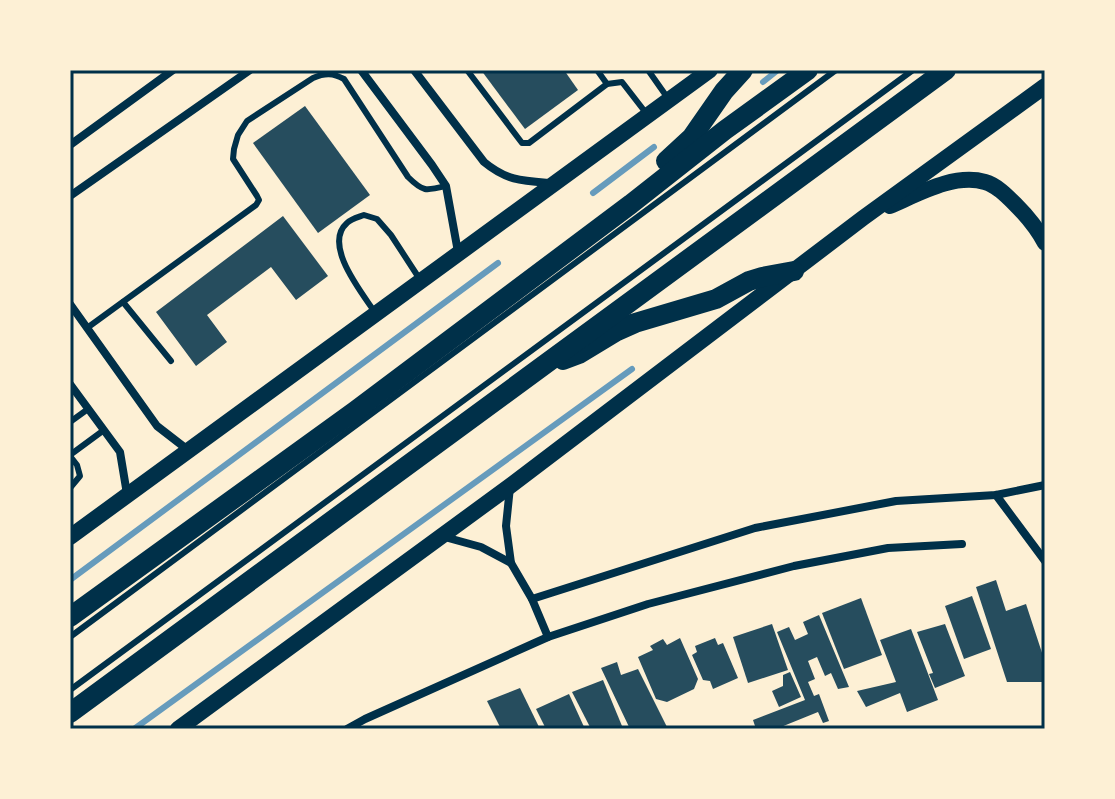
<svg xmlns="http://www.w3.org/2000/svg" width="1115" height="799" font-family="'PT Sans Narrow',sans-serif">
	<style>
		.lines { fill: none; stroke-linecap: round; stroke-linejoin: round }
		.stream { stroke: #669bbc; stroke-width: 6 }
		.building { fill: #264d5e }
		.service { stroke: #003049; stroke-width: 6 }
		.minor { stroke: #003049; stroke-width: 8 }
		.secondary { stroke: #003049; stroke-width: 16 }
		.trunk { stroke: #003049; stroke-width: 20 }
		.neatline { fill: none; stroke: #003049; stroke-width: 3 }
	</style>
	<rect width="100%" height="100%" fill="#fdf0d5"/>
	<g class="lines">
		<!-- stream -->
		<g class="stream">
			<path d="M763,82L778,70"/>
			<path d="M593,193L654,147"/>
			<path d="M70,580L498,263"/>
			<path d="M134,729L632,369"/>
		</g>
	</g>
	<!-- building -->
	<g class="building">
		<path d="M481,70H564L578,90L525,129Z"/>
		<path d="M305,106L370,195L318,233L253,143Z"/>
		<path d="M283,216L328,276L296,300L271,267L207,315L227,342L196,366L156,312Z"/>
		<path d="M996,580L1006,611L1026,604L1045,662V682H1007L976,587Z"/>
		<path d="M972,596L991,649L964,659L945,606Z"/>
		<path d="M861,598L882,655L844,669L822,613Z"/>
		<path d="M819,615L849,687L838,689L831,673L825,676L817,657L808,661L815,679L808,682L814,696L819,694L829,721L823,723L818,712L776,729H756L753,720L805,700L777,632L789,627L795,640L808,634L803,622Z"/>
		<path d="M772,624L788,670L748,683L733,637Z"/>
		<path d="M945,624L965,676L935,688L929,674L933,673L917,632Z"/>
		<path d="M911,629L938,700L907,712L900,693L866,707L857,691L896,682L880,640Z"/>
		<path d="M680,638L698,679L694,689L667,702L656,699L638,657L653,650L650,646L663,639L667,645Z"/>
		<path d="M715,638L718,645L723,643L738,678L713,689L710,681L703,680L692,655L697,652L695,646Z"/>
		<path d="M617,662L621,675L638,669L668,729H630L601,668Z"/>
		<path d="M790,672L801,697L779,707L772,691L783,686V675Z"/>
		<path d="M603,680L622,726L614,729H591L572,692Z"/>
		<path d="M520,688L540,729H501L487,701Z"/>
		<path d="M569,694L585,729H546L536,709Z"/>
	</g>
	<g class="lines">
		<!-- service -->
		<g class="service">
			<path d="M467,70L522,143H529L607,84L622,82L646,113"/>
			<path d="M597,70L607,84"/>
			<path d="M648,70L667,97"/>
			<path d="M123,302L171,361"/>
			<path d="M376,314C363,294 322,245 347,223C351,219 359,217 364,215L377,219L391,235L419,278"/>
			<path d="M87,328L256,205L259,200L257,196L233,159L234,149L238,135L247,121L313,78C325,73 333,73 344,79L408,177C423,192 426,191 446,186"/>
			<path d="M70,422L88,409"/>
			<path d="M70,455L104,430"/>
			<path d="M70,456L77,465L80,476L70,488"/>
			<path d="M70,637L836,70"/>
			<path d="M70,690L913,70"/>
		</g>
		<!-- minor -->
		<g class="minor">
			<path d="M361,70L432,165L446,186L458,252"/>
			<path d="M414,70L484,162C507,181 523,181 551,183"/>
			<path d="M70,145L173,70"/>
			<path d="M70,196L250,70"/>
			<path d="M70,304L157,426L188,450"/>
			<path d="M70,384L120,452L127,494"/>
			<path d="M510,487L506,526L511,563L532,599L548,637"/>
			<path d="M996,495L1045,561"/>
			<path d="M441,536L481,547L511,563"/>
			<path d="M532,599L755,528L896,501L996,495L1045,485"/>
			<path d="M347,729L365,719L548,637L648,604L794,566L888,548L962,544"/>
		</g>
		<!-- secondary -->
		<g class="secondary">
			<path d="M890,206C918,194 954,173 985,182C996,185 1006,195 1015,204C1026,215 1037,228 1045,243"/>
			<path d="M70,537L710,70"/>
			<path d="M178,729L510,486L863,218L1045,86"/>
		</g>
		<!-- trunk -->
		<g class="trunk">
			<path d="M666,161L692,137L724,91L743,70"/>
			<path d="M563,360L579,354L617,331L635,323L716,299L749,281L762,277L794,271"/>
			<path d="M70,617L355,411L631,204L725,130L808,70"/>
			<path d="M70,713L946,70"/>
		</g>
	</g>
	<!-- border -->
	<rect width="1115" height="799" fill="none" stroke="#fdf0d5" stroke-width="144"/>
	<rect x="72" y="72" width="971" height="655" class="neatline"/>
</svg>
